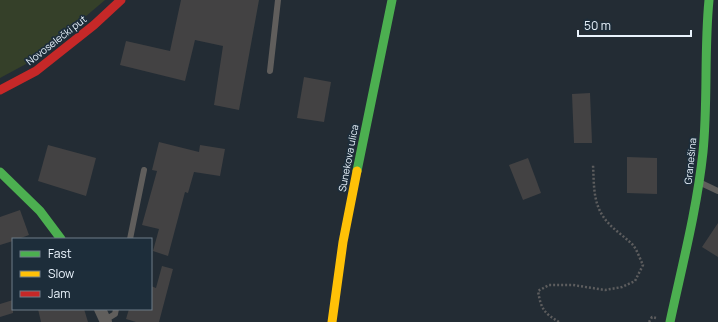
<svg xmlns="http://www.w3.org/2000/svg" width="718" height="322" font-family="Manrope,sans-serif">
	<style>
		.green { fill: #354029 }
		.building { fill: #434243 }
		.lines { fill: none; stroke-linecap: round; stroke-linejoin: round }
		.path { stroke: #5d5d5e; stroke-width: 2.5; stroke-dasharray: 2 2; stroke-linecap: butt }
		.lane { stroke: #605e5c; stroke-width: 6 }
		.street { stroke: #605e5c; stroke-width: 12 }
		.fast { stroke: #4caf50; stroke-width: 9 }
		.slow { stroke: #ffc107; stroke-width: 9 }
		.jam { stroke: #c62828; stroke-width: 9 }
		.labels { text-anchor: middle; stroke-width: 3.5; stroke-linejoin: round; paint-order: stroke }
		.street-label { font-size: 10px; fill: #e9f3fc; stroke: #1d2d3a }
	</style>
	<rect width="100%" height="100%" fill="#232c34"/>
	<!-- green -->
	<path class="green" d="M0,0H105L46,50L26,64L0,78Z"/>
	<!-- building -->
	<g class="building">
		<path d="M181,0H259L239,110L214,105L223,46L195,40L185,81L120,65L126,41L170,51Z"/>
		<path d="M304,77L331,82L324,122L297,118Z"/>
		<path d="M590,93L592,143H574L572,94Z"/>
		<path d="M159,142L199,152L200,145L225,149L220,176L194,172L188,193L185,192L168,256L153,251L159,229L142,225L157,171L152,170Z"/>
		<path d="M48,145L96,158L86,196L38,181Z"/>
		<path d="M627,157L657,158V194L627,193Z"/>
		<path d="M528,158L541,193L523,200L509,165Z"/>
		<path d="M20,210L29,235L18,239H13V241L0,245V217Z"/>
		<path d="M718,223V257L702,247Z"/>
		<path d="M162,266L173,269L159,322H136L126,319L129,309H151V286L156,288Z"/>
		<path d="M13,300V313L0,317V304Z"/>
		<path d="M38,309H84L88,322H41Z"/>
	</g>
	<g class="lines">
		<!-- path -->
		<g class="path">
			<path d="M559,322C544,313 541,309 538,291L549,285H573L605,290L622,287L635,281L643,265C640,259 637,250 633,245C622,234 607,226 600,211C593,197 594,181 593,165"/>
			<path d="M649,322L652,317L656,318"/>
		</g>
		<!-- lane -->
		<g class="lane">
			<path d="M270,71L278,0"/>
			<path d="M701,183L718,191"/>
			<path d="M130,239L144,170"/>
			<path d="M105,320L115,314L116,309"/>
		</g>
		<!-- street -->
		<path class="street" d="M100,309L106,322"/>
		<!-- fast -->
		<g class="fast">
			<path d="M357,171L392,0"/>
			<path d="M0,172L40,211L61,239"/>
			<path d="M670,322C682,266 697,209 703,152C708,101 704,51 709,0"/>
		</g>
		<!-- slow -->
		<path class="slow" d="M332,322L343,242L357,171"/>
		<!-- jam -->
		<path class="jam" d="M0,90L36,71L94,25L121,0"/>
	</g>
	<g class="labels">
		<!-- street labels -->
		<g class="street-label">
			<text transform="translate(56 40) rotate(-38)" y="4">Novoselečki put</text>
			<text transform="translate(348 158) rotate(-79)" y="4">Sunekova ulica</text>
			<text transform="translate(690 161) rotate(-84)" y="4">Granešina</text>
		</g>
	</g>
	<!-- legend -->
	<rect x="12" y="238" width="140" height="72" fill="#1d2d3a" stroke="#6f7c88"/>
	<rect x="20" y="251" width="20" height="6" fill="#4caf50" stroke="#6f7c88"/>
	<text x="48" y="258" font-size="12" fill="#e9f3fc">Fast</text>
	<rect x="20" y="271" width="20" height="6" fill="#ffc107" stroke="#6f7c88"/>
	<text x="48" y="278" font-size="12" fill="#e9f3fc">Slow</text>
	<rect x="20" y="291" width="20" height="6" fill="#c62828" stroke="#6f7c88"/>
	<text x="48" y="298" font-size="12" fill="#e9f3fc">Jam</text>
	<!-- scale -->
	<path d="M578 30v6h113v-6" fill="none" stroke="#e9f3fc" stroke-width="2"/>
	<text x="584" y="30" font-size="12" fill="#e9f3fc" stroke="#1d2d3a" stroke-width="3" paint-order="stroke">50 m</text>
</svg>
